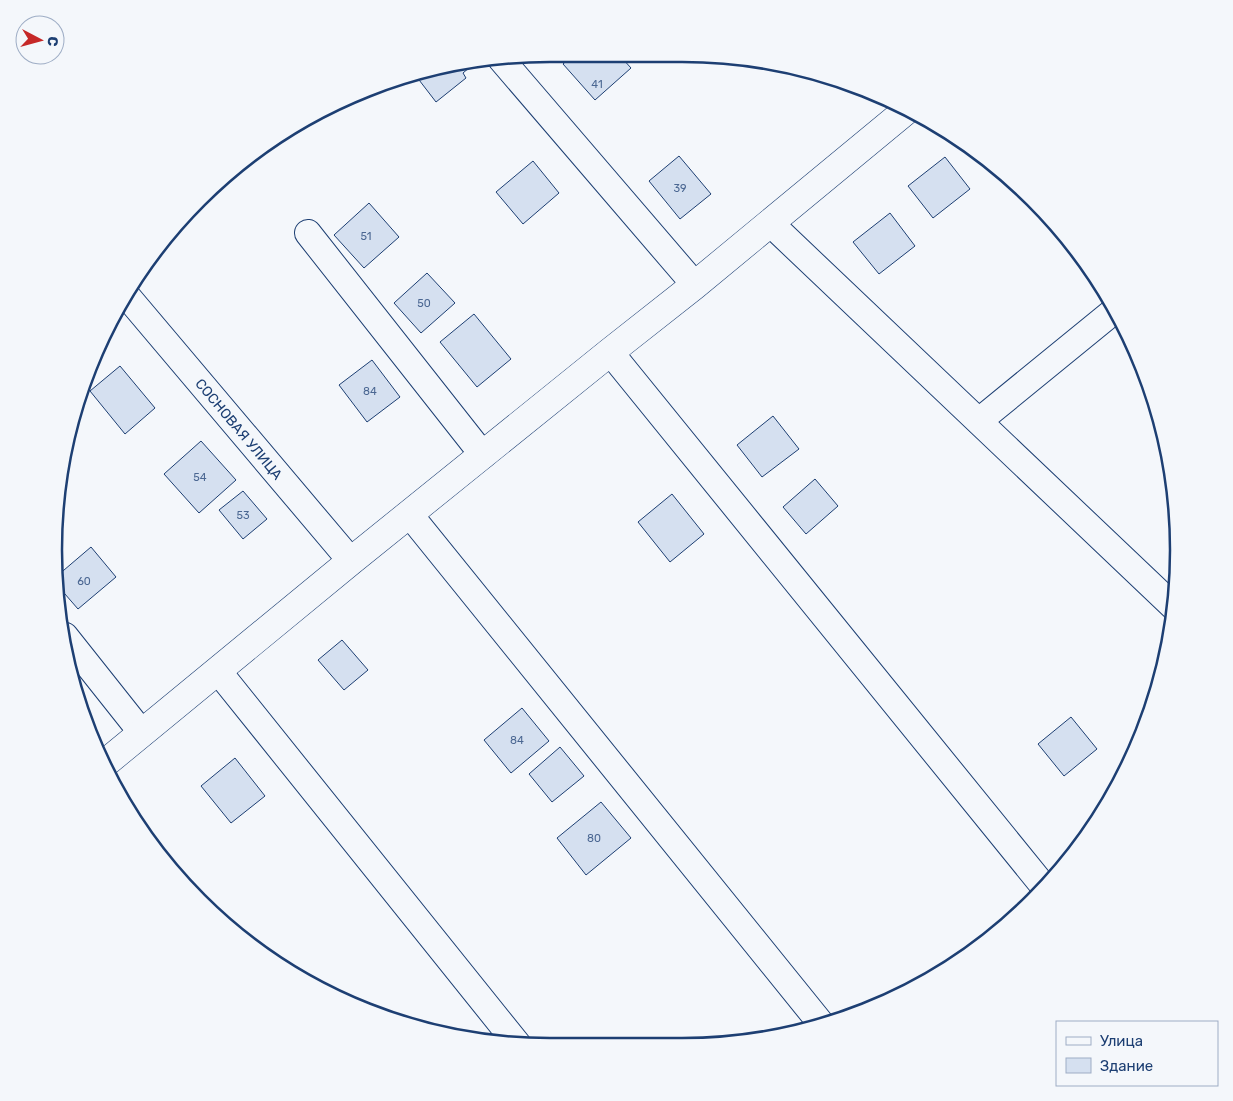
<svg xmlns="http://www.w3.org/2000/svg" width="1233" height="1101" font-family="Rubik,sans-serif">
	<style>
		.building { fill: #d5e0f0; stroke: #1d3f73 }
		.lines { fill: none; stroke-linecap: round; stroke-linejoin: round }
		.minor-casing { stroke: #1d3f73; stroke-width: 28 }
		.major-casing { stroke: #1d3f73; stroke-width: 29 }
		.minor { stroke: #f4f7fb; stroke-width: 26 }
		.major { stroke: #f4f7fb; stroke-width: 28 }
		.labels { text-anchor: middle; stroke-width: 4; stroke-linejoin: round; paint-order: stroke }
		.number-label { font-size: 11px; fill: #4b6792 }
		.street-label { font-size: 14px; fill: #1d3f73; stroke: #f4f7fb }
		.rim { fill: none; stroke: #1d3f73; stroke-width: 2.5 }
	</style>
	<rect width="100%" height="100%" fill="#f4f7fb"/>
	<!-- building -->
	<g class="building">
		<path d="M573,55L621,57L631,68L595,100L563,64Z"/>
		<path d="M467,62L470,67L463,73L466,78L436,102L416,76L453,63Z"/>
		<path d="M679,156L711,194L680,219L649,181Z"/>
		<path d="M945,157L970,189L933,218L908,186Z"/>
		<path d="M533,161L559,193L523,224L496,192Z"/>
		<path d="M369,203L399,237L364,268L334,235Z"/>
		<path d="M890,213L915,246L879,274L853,242Z"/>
		<path d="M427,273L455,303L421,333L394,303Z"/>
		<path d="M474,314L511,359L477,387L440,342Z"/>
		<path d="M372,360L400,397L367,422L339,385Z"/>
		<path d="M120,366L155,408L125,434L90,391Z"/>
		<path d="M773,416L799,449L762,477L737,445Z"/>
		<path d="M201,441L236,480L199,513L164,474Z"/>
		<path d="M815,479L838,506L806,534L783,507Z"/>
		<path d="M243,491L267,519L243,539L219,510Z"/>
		<path d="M672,494L704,534L670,562L638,522Z"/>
		<path d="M91,547L116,577L78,609L58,586L57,576Z"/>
		<path d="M342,640L368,670L344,690L318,660Z"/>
		<path d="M522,708L549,741L511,773L484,740Z"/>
		<path d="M1071,717L1097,749L1064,776L1038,744Z"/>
		<path d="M560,747L584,776L552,802L529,774Z"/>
		<path d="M235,758L265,796L231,823L201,786Z"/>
		<path d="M601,802L631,838L586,875L557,838Z"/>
	</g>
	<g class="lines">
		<!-- minor casing -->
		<g class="minor-casing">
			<g id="minor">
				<path d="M501,59L695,285"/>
				<path d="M770,223L1175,608"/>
				<path d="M308,233L483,455"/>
				<path d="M127,296L351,561"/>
				<path d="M610,352L1045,888"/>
				<path d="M979,421L1115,310"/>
				<path d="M410,515L823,1026"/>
				<path d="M65,636L142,733"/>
				<path d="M218,671L519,1046"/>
			</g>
		</g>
		<!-- major casing -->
		<g class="major-casing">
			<path id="major" d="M103,765L351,561L610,352L695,285L908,109"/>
		</g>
		<!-- minor -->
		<use href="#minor" class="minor"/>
		<!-- major -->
		<use href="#major" class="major"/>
	</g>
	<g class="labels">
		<!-- number labels -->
		<g class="number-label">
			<text x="597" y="88">41</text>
			<text x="680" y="192">39</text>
			<text x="366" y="240">51</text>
			<text x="424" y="307">50</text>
			<text x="370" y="395">84</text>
			<text x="200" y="481">54</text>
			<text x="243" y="519">53</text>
			<text x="84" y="585">60</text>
			<text x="517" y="744">84</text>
			<text x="594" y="842">80</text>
		</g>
		<!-- street labels -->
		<g class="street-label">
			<text transform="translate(239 429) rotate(50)" y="5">СОСНОВАЯ УЛИЦА</text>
		</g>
	</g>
	<!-- crop -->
	<path d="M0 0H1233V1101H0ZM550 62H682A488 488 0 0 1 1170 550V550A488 488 0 0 1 682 1038H550A488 488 0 0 1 62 550V550A488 488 0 0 1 550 62Z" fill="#f4f7fb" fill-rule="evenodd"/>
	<path class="rim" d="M550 62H682A488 488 0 0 1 1170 550V550A488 488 0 0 1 682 1038H550A488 488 0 0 1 62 550V550A488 488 0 0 1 550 62Z"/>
	<!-- legend -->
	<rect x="1056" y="1021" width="162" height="65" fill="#f4f7fb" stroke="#9eadc5"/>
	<rect x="1066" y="1037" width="25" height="8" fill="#f4f7fb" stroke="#9eadc5"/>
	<text x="1100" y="1046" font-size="15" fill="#1d3f73">Улица</text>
	<rect x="1066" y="1058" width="25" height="15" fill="#d5e0f0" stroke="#9eadc5"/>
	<text x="1100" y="1071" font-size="15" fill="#1d3f73">Здание</text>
	<!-- north arrow -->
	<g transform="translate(40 40) rotate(96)"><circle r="24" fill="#f4f7fb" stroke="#9eadc5"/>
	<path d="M0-4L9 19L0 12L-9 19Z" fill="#c62828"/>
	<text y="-8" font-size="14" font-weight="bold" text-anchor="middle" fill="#1d3f73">С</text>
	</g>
</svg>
